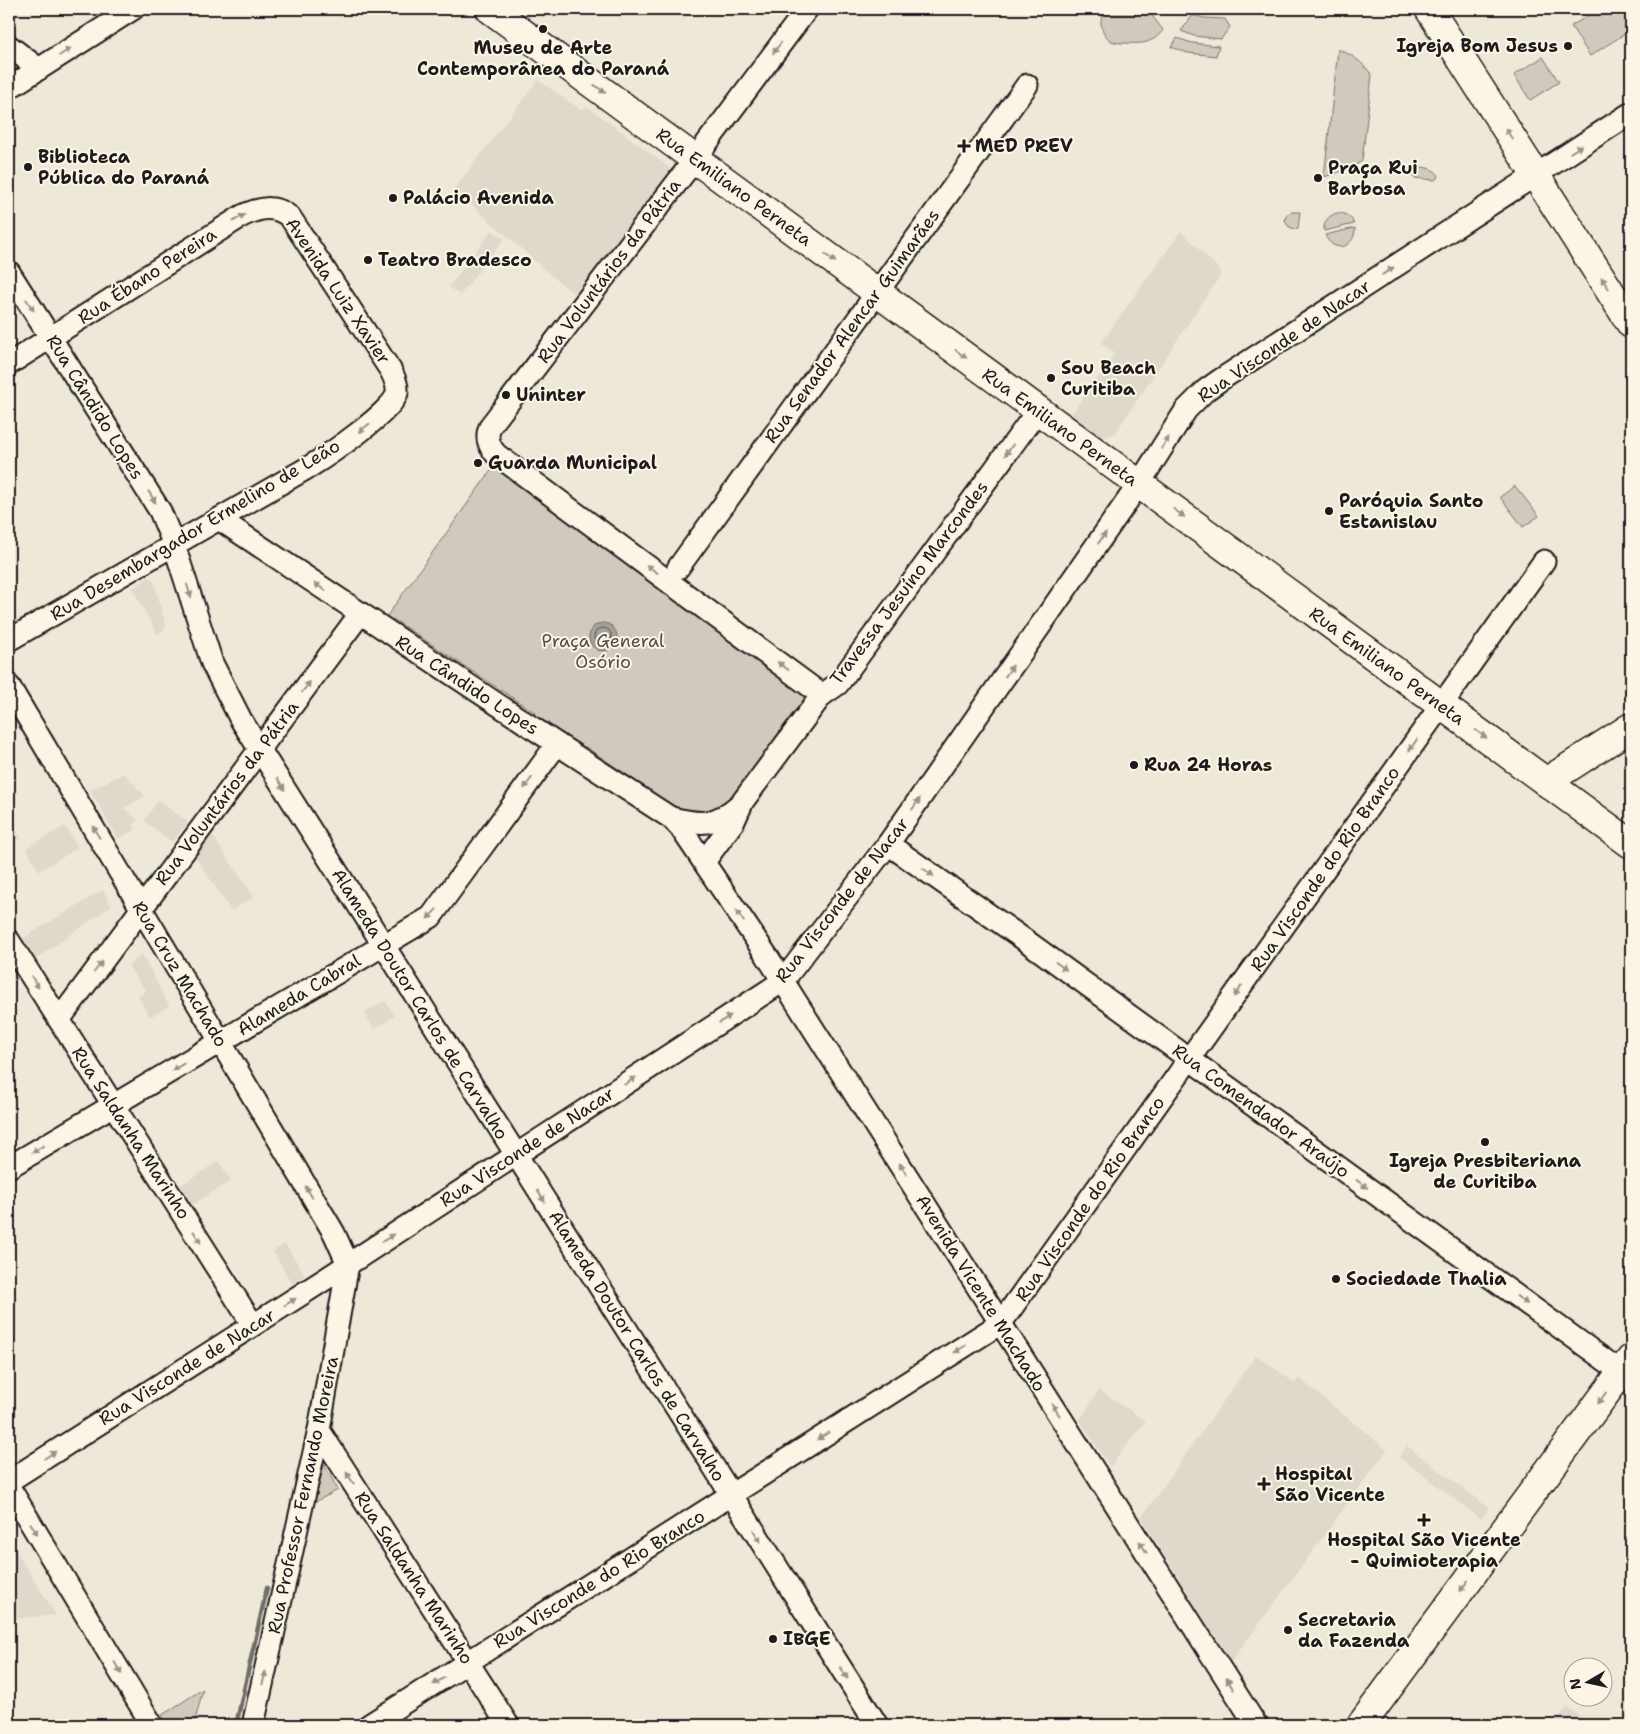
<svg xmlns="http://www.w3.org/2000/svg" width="1640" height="1734" font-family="'Shantell Sans',sans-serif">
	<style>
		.built { fill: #ded9cb }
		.green { fill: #cfcabd; stroke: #76736c }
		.water { fill: #a7a299; stroke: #6f6c67 }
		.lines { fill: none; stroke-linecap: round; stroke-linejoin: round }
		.shore { stroke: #54524e; stroke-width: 1 }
		.stream { stroke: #6f6c67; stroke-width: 4.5 }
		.minor-casing { stroke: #1c1c1c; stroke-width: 25 }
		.major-casing { stroke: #1c1c1c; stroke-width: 31 }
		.minor { stroke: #fcf5e5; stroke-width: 21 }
		.major { stroke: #fcf5e5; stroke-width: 28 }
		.oneway { fill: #97938b }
		.poi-dot { fill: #1c1c1c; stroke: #fcf5e5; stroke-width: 2 }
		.labels { text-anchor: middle; stroke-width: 4; stroke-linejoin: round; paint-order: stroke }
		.poi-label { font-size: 18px; font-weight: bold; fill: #1c1c1c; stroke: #fcf5e5; text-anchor: start }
		.street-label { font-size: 18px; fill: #1c1c1c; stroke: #fcf5e5 }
		.park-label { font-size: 18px; fill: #52504c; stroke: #fcf5e5 }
	</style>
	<rect width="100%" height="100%" fill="#eee8d9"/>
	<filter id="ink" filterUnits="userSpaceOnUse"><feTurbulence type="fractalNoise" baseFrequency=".02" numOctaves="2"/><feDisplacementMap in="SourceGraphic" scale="10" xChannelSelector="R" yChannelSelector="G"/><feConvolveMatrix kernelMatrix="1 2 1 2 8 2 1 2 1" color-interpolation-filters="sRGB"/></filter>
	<g filter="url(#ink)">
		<!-- built -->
		<g class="built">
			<path d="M538,80L580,109L588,107L677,173L583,300L554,278L454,189Z"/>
			<path d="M492,230L504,239L460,295L449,287Z"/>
			<path d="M1181,231L1221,271L1217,272L1221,274L1220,276L1116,432L1108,437L1100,436L1070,416L1115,354L1101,343Z"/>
			<path d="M149,577L154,581L166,627L158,635L132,588Z"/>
			<path d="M124,773L145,796L124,808L138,820L133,824L136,829L118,839L90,790Z"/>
			<path d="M158,800L188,822L172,842L144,821Z"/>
			<path d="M10,817L21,838L9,845V818Z"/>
			<path d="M65,826L78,848L39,871L26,848Z"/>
			<path d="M212,835L254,897L231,911L195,856Z"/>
			<path d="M103,890L111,906L33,961L20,940Z"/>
			<path d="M142,954L169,1006L150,1017L138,997L146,991L128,966Z"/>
			<path d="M385,1001L395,1016L374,1029L364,1013Z"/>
			<path d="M219,1161L231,1181L191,1206L178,1187Z"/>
			<path d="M285,1244L305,1275L292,1284L273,1251Z"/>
			<path d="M1256,1355L1295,1383L1299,1378L1387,1450L1231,1662L1141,1518Z"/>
			<path d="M1099,1390L1146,1421L1110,1467L1080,1420Z"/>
			<path d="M1407,1446L1489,1508L1481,1519L1399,1457Z"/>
			<path d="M9,1540L56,1615L9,1619Z"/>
			<path d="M1567,1707L1578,1715L1592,1725H1554Z"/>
		</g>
		<!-- green -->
		<g class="green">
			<path d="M1106,9H1147L1163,30C1153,44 1141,44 1125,43C1120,43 1114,43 1110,40C1100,32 1098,18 1106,9Z"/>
			<path d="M1599,9H1629L1631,13V30L1590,56L1571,26Z"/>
			<path d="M1193,15L1204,18L1225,19L1230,27L1221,39L1194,36L1181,31Z"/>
			<path d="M1177,38L1192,43L1219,46L1216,56L1188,53L1171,47Z"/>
			<path d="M1338,49C1353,55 1362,62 1372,75L1362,161L1351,168L1324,177Z"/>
			<path d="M1543,57L1559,82L1530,100L1514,75Z"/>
			<path d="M1413,167C1422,166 1435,168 1439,176L1435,180L1414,178L1411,174Z"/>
			<path d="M1292,212H1300L1298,228L1294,229L1288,226L1285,220L1287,214Z"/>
			<path d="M1337,213C1345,213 1351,216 1354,224L1324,231C1323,222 1328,216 1337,213Z"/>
			<path d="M1355,228C1355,249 1333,254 1325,235Z"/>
			<path d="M495,465L804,692C804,699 804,704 799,710H795L775,738V744L755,771L750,772L727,803V809L686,815L586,747H583L535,716L534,712L393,619L382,623Z"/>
			<path d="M1515,486L1539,516L1523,527L1500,497Z"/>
			<path d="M324,1464L338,1490L315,1502Z"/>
			<path d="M203,1689L194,1725H168L162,1715Z"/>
		</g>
		<!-- water -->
		<circle class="water" cx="603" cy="637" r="14"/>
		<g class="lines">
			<!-- shore -->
			<circle class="shore" cx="603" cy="637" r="9"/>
			<!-- stream -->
			<path class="stream" d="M236,1725L267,1588"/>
			<!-- minor casing -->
			<g class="minor-casing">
				<g id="minor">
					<path d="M807,9L695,159L491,425C485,436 488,446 497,455L822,695"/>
					<path d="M9,46L39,69"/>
					<path d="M9,88L133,9"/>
					<path d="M9,272L160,511L174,545L212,663L241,720L877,1725"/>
					<path d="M9,364L242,216C259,208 274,204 290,217L391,371C394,377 398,385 397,393C394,411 327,456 309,467L9,640"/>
					<path d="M219,519L557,744L671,818L680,827L767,956L1256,1725"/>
					<path d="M678,568L1027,85"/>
					<path d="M9,686L334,1233L348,1264"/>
					<path d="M671,818C701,825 715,826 739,805"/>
					<path d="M888,844L1025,940L1631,1379"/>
					<path d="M704,862L734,821L743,801L822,695L838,684L1038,410"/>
					<path d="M9,941L253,1325"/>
					<path d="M59,1020L360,614"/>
					<path d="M9,1167L431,917L557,744"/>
					<path d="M319,1430L508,1725"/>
					<path d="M9,1481L324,1280L783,981L888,844L1139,484L1186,410L1206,390L1220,380L1631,113"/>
					<path d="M9,1487L152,1725"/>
					<path d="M253,1725L319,1430L348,1264"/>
					<path d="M369,1725L1001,1323L1544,561"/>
				</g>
			</g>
			<!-- major casing -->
			<g class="major-casing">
				<g id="major">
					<path d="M490,9L1631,844"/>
					<path d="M1429,9L1631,324"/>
					<path d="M1546,782L1631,727"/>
					<path d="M1361,1725L1631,1359"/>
				</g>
			</g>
			<!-- minor -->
			<use href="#minor" class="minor"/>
			<!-- major -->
			<use href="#major" class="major"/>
		</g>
		<!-- one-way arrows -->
		<defs><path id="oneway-solid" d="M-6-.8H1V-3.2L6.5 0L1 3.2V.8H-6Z" transform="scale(1.25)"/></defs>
		<g class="oneway">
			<use href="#oneway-solid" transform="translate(777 48) rotate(127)"/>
			<use href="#oneway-solid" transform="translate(65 52) rotate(-32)"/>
			<use href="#oneway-solid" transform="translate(600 89) rotate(36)"/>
			<use href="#oneway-solid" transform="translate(1509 134) rotate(-123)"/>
			<use href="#oneway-solid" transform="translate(1576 149) rotate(-33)"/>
			<use href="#oneway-solid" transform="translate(239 218) rotate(-30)"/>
			<use href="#oneway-solid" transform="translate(830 258) rotate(36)"/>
			<use href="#oneway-solid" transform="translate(1388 271) rotate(-33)"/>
			<use href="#oneway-solid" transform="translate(1605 283) rotate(-123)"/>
			<use href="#oneway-solid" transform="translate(30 305) rotate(57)"/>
			<use href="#oneway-solid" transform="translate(961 354) rotate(36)"/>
			<use href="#oneway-solid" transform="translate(364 428) rotate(142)"/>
			<use href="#oneway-solid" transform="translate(1165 443) rotate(-58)"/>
			<use href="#oneway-solid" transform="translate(1009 450) rotate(126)"/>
			<use href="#oneway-solid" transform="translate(152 497) rotate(58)"/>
			<use href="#oneway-solid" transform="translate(1179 513) rotate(36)"/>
			<use href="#oneway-solid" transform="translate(1102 538) rotate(-55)"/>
			<use href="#oneway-solid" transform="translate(652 569) rotate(-144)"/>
			<use href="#oneway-solid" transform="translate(320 587) rotate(-146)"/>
			<use href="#oneway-solid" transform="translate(189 591) rotate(73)"/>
			<use href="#oneway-solid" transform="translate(783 666) rotate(-144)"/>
			<use href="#oneway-solid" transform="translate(1009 671) rotate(-55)"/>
			<use href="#oneway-solid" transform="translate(306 687) rotate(-53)"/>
			<use href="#oneway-solid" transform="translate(1481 734) rotate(36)"/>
			<use href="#oneway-solid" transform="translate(1413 745) rotate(125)"/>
			<use href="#oneway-solid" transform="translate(528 783) rotate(126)"/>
			<use href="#oneway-solid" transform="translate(281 784) rotate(58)"/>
			<use href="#oneway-solid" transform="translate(916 804) rotate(-55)"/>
			<use href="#oneway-solid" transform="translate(96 832) rotate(-121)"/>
			<use href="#oneway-solid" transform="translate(928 872) rotate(35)"/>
			<use href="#oneway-solid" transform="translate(432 914) rotate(134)"/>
			<use href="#oneway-solid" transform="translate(740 916) rotate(-124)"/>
			<use href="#oneway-solid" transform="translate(1061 966) rotate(36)"/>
			<use href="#oneway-solid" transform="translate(98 967) rotate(-53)"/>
			<use href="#oneway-solid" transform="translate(35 982) rotate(58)"/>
			<use href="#oneway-solid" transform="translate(1238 991) rotate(125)"/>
			<use href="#oneway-solid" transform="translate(725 1019) rotate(-33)"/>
			<use href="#oneway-solid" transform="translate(178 1067) rotate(149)"/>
			<use href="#oneway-solid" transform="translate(630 1081) rotate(-33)"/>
			<use href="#oneway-solid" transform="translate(38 1149) rotate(149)"/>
			<use href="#oneway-solid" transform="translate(903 1169) rotate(-122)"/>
			<use href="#oneway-solid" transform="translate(1362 1184) rotate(36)"/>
			<use href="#oneway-solid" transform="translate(309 1192) rotate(-121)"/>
			<use href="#oneway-solid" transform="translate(541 1196) rotate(58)"/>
			<use href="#oneway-solid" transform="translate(197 1237) rotate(58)"/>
			<use href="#oneway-solid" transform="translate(388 1238) rotate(-33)"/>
			<use href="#oneway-solid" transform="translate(1522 1300) rotate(36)"/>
			<use href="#oneway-solid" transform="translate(290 1302) rotate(-32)"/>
			<use href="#oneway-solid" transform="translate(960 1349) rotate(148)"/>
			<use href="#oneway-solid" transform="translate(1602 1398) rotate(126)"/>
			<use href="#oneway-solid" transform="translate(1056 1410) rotate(-122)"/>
			<use href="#oneway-solid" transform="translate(823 1436) rotate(148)"/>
			<use href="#oneway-solid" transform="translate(50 1455) rotate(-32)"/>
			<use href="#oneway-solid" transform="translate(350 1478) rotate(-123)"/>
			<use href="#oneway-solid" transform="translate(34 1529) rotate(59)"/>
			<use href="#oneway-solid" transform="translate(757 1536) rotate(58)"/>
			<use href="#oneway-solid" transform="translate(1143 1547) rotate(-122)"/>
			<use href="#oneway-solid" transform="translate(1464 1586) rotate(126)"/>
			<use href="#oneway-solid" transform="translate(118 1668) rotate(59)"/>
			<use href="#oneway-solid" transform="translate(844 1673) rotate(58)"/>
			<use href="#oneway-solid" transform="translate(264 1678) rotate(-77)"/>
			<use href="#oneway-solid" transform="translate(439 1681) rotate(148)"/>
			<use href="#oneway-solid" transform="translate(1230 1684) rotate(-122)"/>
		</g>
	</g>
	<!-- markers -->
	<g class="poi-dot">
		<circle cx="543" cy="29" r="5"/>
		<circle cx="1568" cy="46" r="5"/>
		<path d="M961.5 138.5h5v5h5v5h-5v5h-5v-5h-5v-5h5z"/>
		<circle cx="28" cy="167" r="5"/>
		<circle cx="1318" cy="178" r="5"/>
		<circle cx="393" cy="198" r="5"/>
		<circle cx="368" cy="260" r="5"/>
		<circle cx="1051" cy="378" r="5"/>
		<circle cx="506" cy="395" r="5"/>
		<circle cx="478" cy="463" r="5"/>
		<circle cx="1329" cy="511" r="5"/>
		<circle cx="1134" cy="765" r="5"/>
		<circle cx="1485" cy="1142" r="5"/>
		<circle cx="1336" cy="1279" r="5"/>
		<path d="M1261.5 1476.5h5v5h5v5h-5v5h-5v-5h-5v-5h5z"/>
		<path d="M1421.5 1512.5h5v5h5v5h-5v5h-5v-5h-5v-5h5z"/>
		<circle cx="1288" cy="1630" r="5"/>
		<circle cx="773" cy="1639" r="5"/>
	</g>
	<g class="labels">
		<!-- poi labels -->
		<g class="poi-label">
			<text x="1558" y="52" text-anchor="end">Igreja Bom Jesus</text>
			<text x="543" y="54" text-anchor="middle">Museu de Arte<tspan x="543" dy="21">Contemporânea do Paraná</tspan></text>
			<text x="975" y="152">MED PREV</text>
			<text x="38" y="163">Biblioteca<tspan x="38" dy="21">Pública do Paraná</tspan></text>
			<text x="1328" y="174">Praça Rui<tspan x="1328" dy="21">Barbosa</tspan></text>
			<text x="403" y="204">Palácio Avenida</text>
			<text x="378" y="266">Teatro Bradesco</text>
			<text x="1061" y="374">Sou Beach<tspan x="1061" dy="21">Curitiba</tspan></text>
			<text x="516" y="401">Uninter</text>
			<text x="488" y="469">Guarda Municipal</text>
			<text x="1339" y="507">Paróquia Santo<tspan x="1339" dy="21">Estanislau</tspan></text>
			<text x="1144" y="771">Rua 24 Horas</text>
			<text x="1485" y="1167" text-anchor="middle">Igreja Presbiteriana<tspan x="1485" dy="21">de Curitiba</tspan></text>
			<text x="1346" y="1285">Sociedade Thalia</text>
			<text x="1275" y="1480">Hospital<tspan x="1275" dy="21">São Vicente</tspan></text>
			<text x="1424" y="1546" text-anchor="middle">Hospital São Vicente<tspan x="1424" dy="21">- Quimioterapia</tspan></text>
			<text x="1298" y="1626">Secretaria<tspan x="1298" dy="21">da Fazenda</tspan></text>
			<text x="783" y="1645">IBGE</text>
		</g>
		<!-- street labels -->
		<g class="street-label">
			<text transform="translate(734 187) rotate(36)" y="6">Rua Emiliano Perneta</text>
			<text transform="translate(609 271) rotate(-53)" y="6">Rua Voluntários da Pátria</text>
			<text transform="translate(147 276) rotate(-33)" y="6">Rua Ébano Pereira</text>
			<text transform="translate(338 291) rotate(56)" y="6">Avenida Luiz Xavier</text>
			<text transform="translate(852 326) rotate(-54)" y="6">Rua Senador Alencar Guimarães</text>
			<text transform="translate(1284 341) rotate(-34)" y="6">Rua Visconde de Nacar</text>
			<text transform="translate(95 407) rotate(58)" y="6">Rua Cândido Lopes</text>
			<text transform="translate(1060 427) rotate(36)" y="6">Rua Emiliano Perneta</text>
			<text transform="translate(195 530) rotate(-31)" y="6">Rua Desembargador Ermelino de Leão</text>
			<text transform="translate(909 583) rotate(-53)" y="6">Travessa Jesuíno Marcondes</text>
			<text transform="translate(1387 666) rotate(36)" y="6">Rua Emiliano Perneta</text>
			<text transform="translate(467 685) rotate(33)" y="6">Rua Cândido Lopes</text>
			<text transform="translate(227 793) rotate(-53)" y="6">Rua Voluntários da Pátria</text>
			<text transform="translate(1325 869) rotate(-55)" y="6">Rua Visconde do Rio Branco</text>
			<text transform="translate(842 900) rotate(-52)" y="6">Rua Visconde de Nacar</text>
			<text transform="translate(180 974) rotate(59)" y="6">Rua Cruz Machado</text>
			<text transform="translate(299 995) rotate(-31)" y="6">Alameda Cabral</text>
			<text transform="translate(420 1004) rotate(58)" y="6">Alameda Doutor Carlos de Carvalho</text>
			<text transform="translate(1261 1111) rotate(36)" y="6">Rua Comendador Araújo</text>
			<text transform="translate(131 1133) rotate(57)" y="6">Rua Saldanha Marinho</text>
			<text transform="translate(527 1147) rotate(-33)" y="6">Rua Visconde de Nacar</text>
			<text transform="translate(1090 1199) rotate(-55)" y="6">Rua Visconde do Rio Branco</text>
			<text transform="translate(981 1293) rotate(58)" y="6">Avenida Vicente Machado</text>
			<text transform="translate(637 1346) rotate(58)" y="6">Alameda Doutor Carlos de Carvalho</text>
			<text transform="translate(187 1367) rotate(-32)" y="6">Rua Visconde de Nacar</text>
			<text transform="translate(303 1495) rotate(-78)" y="6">Rua Professor Fernando Moreira</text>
			<text transform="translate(414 1578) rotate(57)" y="6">Rua Saldanha Marinho</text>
			<text transform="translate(599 1579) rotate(-32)" y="6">Rua Visconde do Rio Branco</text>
		</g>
		<!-- park labels -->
		<g class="park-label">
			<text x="603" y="647">Praça General<tspan x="603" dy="21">Osório</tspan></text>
		</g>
	</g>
	<!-- margin -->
	<rect width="1640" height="1734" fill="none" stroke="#fcf5e5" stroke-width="30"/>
	<rect x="15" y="15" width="1610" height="1704" fill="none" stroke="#1c1c1c" stroke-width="2" filter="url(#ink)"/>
	<!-- north arrow -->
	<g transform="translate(1588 1682) rotate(261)"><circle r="24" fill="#fcf5e5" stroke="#a29e95"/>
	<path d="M0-4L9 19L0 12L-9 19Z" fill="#1c1c1c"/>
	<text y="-8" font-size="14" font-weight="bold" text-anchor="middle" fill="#1c1c1c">N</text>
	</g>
</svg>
